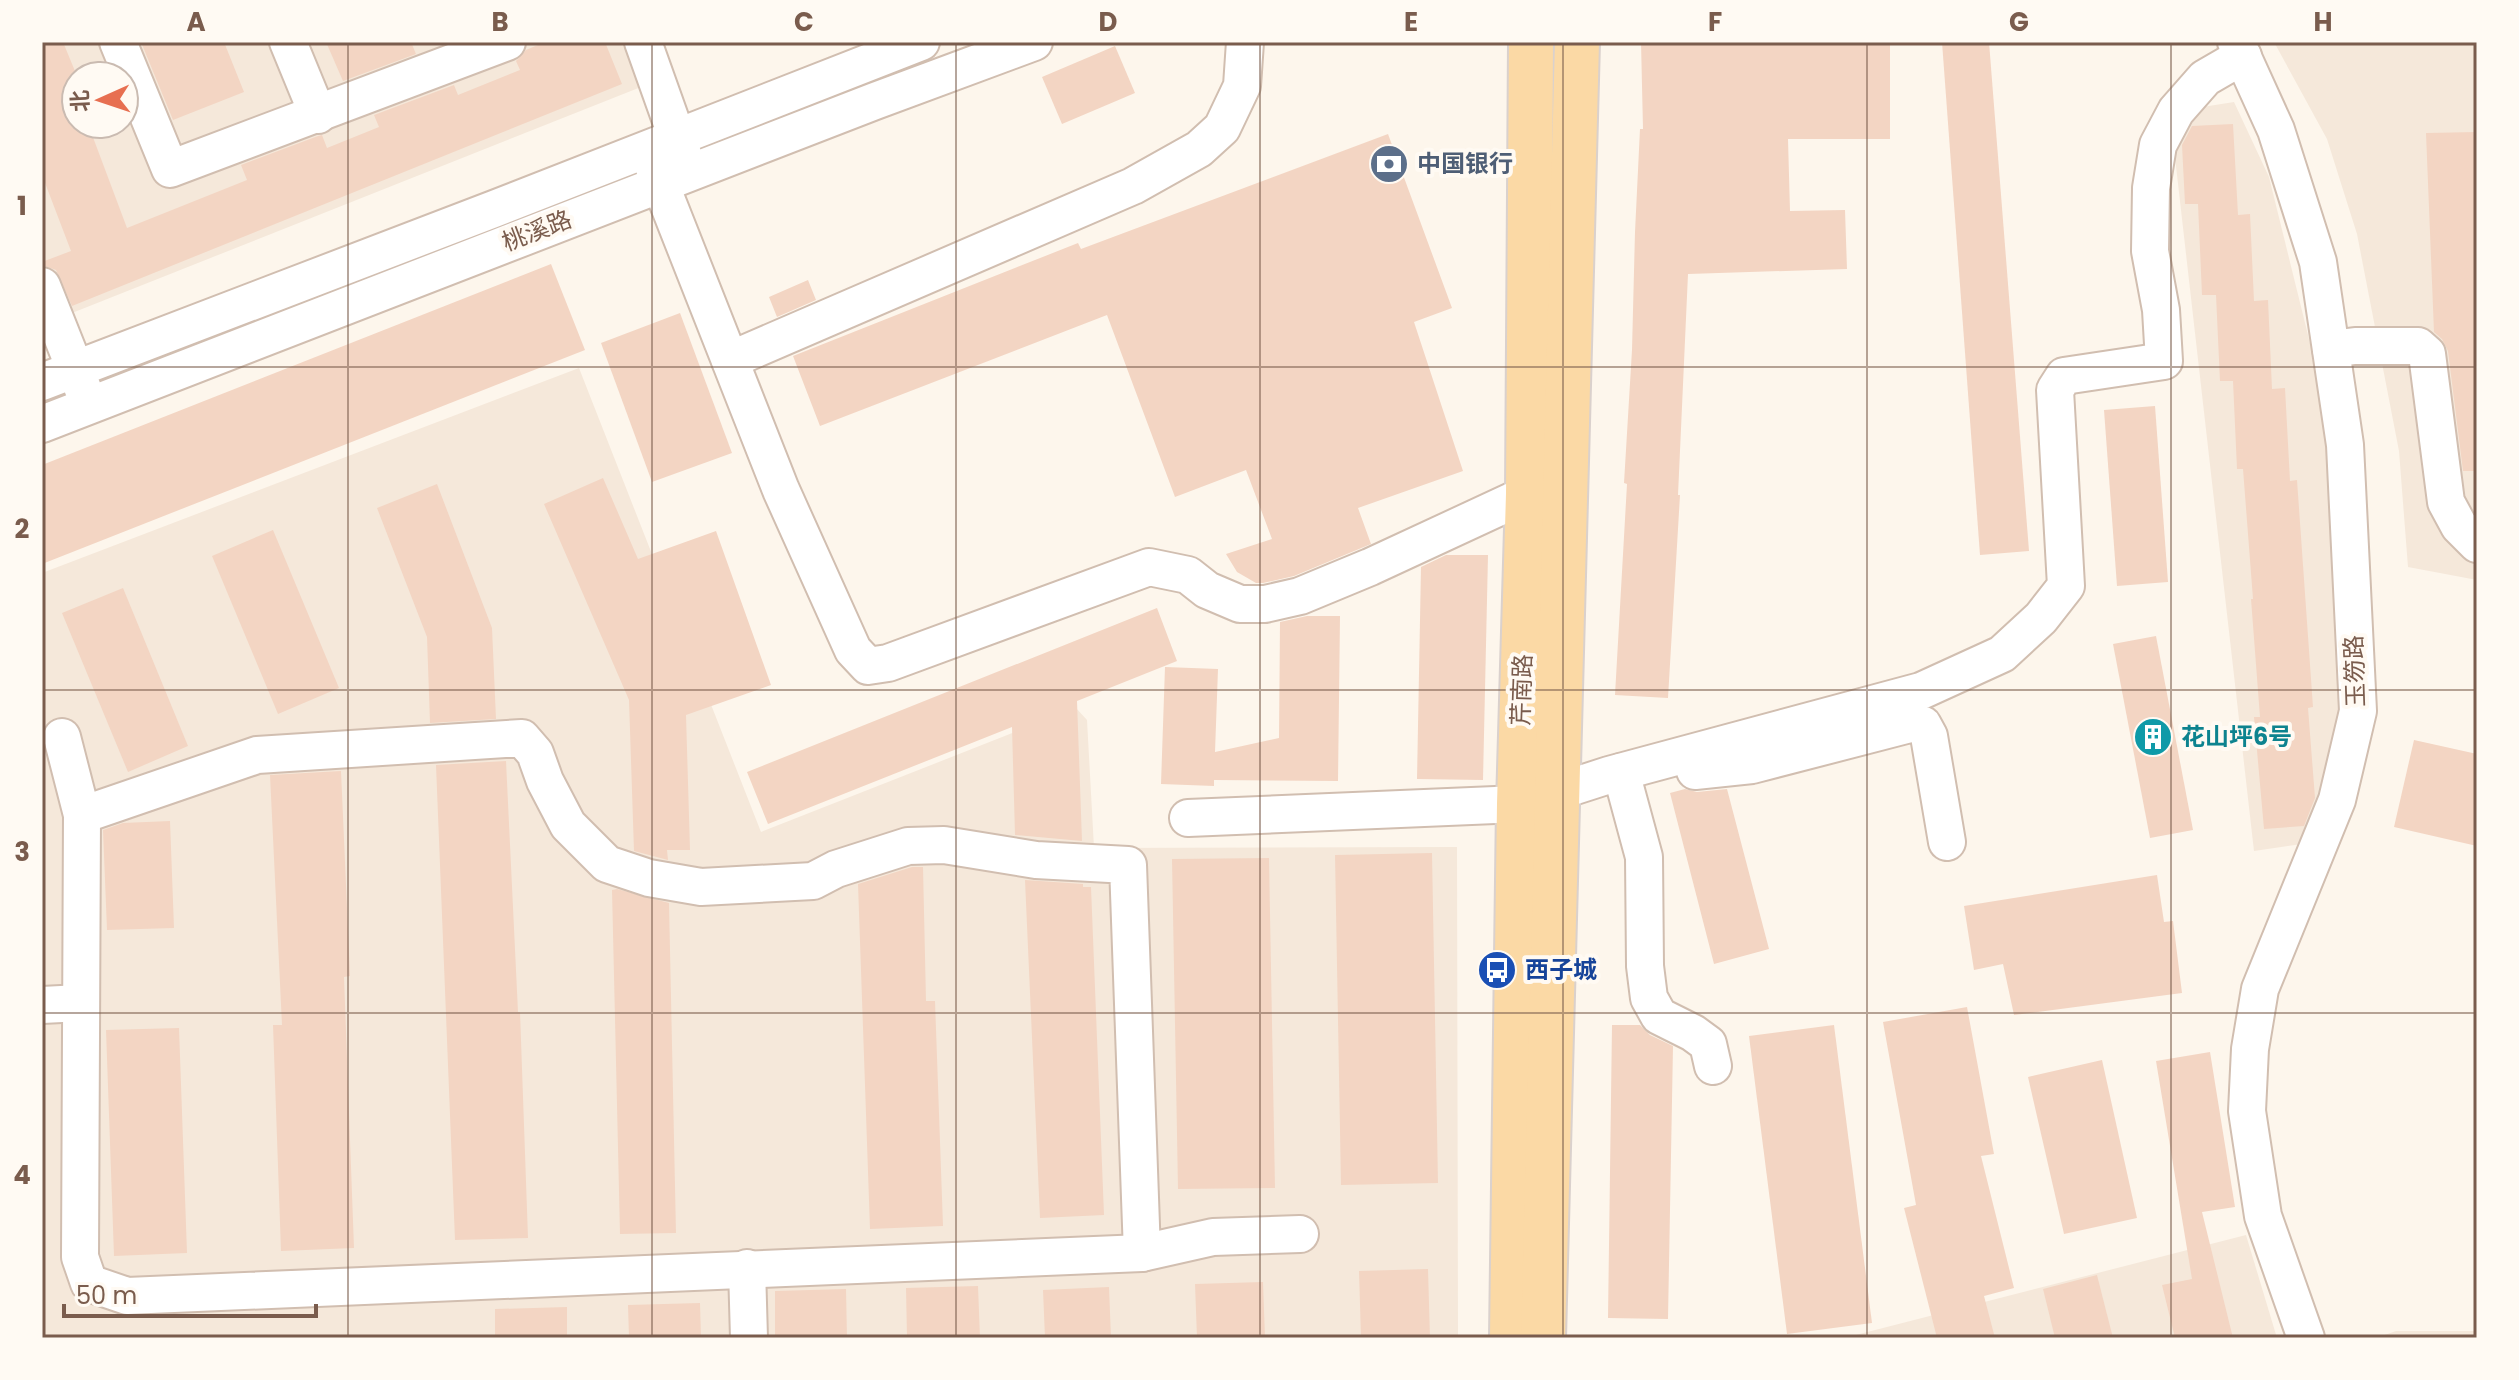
<svg xmlns="http://www.w3.org/2000/svg" width="2519" height="1380" font-family="Poppins,'Noto Sans SC',sans-serif">
	<style>
		.residential { fill: #f5e8da; fill-rule: evenodd }
		.building { fill: #f3d5c3 }
		.lines { fill: none; stroke-linecap: round; stroke-linejoin: round }
		.minor-casing { stroke: #d1beb0; stroke-width: 40 }
		.major-casing { stroke: #dad1cd; stroke-width: 48 }
		.minor { stroke: #fff; stroke-width: 36 }
		.major { stroke: #fbd9a5; stroke-width: 44 }
		.grid { fill: none; stroke: #7a5c4d; stroke-width: 2; stroke-opacity: 0.55 }
		.labels { text-anchor: middle; stroke-width: 8; stroke-linejoin: round; paint-order: stroke }
		.service-label { font-size: 24px; font-weight: bold; fill: #4e5e75; stroke: #fffaf3; text-anchor: start }
		.street-label { font-size: 24px; fill: #7a5c4d; stroke: #fffaf3 }
		.culture-label { font-size: 24px; font-weight: bold; fill: #0d838f; stroke: #fffaf3; text-anchor: start }
		.transit-label { font-size: 24px; font-weight: bold; fill: #164399; stroke: #fffaf3; text-anchor: start }
		.neatline { fill: none; stroke: #7a5c4d; stroke-width: 3 }
		.grid-label { font-size: 26px; text-anchor: middle; font-weight: bold; fill: #7a5c4d }
	</style>
	<rect width="100%" height="100%" fill="#fdf6ec"/>
	<!-- residential -->
	<g class="residential">
		<path d="M42,42H624L641,87L67,315L42,257ZM76,76H124V124H76Z"/>
		<path d="M2274,42H2477V580L2408,567L2399,451L2357,234L2327,139Z"/>
		<path d="M2234,102L2269,177L2325,404L2344,696L2309,843L2254,851L2172,131L2190,109Z"/>
		<path d="M579,368L761,832L1076,708L1087,720L1094,848L1457,847L1458,1338H42V573Z"/>
		<path d="M2246,1235L2277,1338H1844Z"/>
		<path d="M2396,1331H2477V1338H2376Z"/>
	</g>
	<!-- building -->
	<g class="building">
		<path d="M42,42H63L77,76H70L76,92V124H88L127,228L247,180L241,165L318,136L322,135L327,148L379,127L374,115L454,85L458,95L520,70L516,61L526,50L545,42H605L622,84L72,306L56,270L42,265V262L71,251L42,175Z"/>
		<path d="M141,42H224L244,92L173,120Z"/>
		<path d="M326,42H411L416,54L343,81Z"/>
		<path d="M1641,42H1890V139H1788L1790,211L1845,210L1847,269L1688,274L1678,495H1680L1668,698L1615,695L1627,484L1624,483L1632,350L1635,232L1640,129H1643Z"/>
		<path d="M1942,42H1989L2029,551L1980,555Z"/>
		<path d="M1115,46L1135,93L1062,124L1042,77Z"/>
		<path d="M2233,124L2238,215L2250,214L2254,301L2268,300L2272,389L2285,388L2290,481L2297,480L2313,707L2308,708L2315,798L2304,826L2264,829L2254,717H2260L2251,599H2253L2243,469H2237L2233,381H2220L2216,295H2202L2198,204H2185L2182,145L2192,126Z"/>
		<path d="M2477,132V471H2463L2448,351L2442,339L2434,332L2426,133Z"/>
		<path d="M1388,134L1452,308L1414,322L1463,471L1358,508L1371,544L1294,576L1263,583H1256L1237,572L1226,554L1272,539L1246,470L1175,497L1107,315L820,426L793,356L1078,243L1081,249Z"/>
		<path d="M551,264L585,350L42,564V465Z"/>
		<path d="M808,280L816,300L777,317L769,297Z"/>
		<path d="M680,313L732,453L652,482L601,343Z"/>
		<path d="M2155,406L2168,582L2117,586L2104,410Z"/>
		<path d="M603,478L638,559L716,531L771,685L686,715L690,850H667L668,860L634,851L629,700L544,504Z"/>
		<path d="M437,484L492,628L496,719L430,723L427,637L377,508Z"/>
		<path d="M273,530L339,688L278,714L212,556Z"/>
		<path d="M1446,555H1488L1483,780L1417,779L1421,567Z"/>
		<path d="M123,588L188,746L128,772L62,613Z"/>
		<path d="M1157,608L1177,661L1077,701L1082,841L1015,835L1012,727L768,824L747,772Z"/>
		<path d="M1307,616H1340L1338,781L1214,780V786L1161,784L1165,667L1218,669L1215,752L1279,738L1280,622Z"/>
		<path d="M2156,636L2193,830L2150,838L2113,644Z"/>
		<path d="M2414,740L2477,754V846L2394,827Z"/>
		<path d="M506,761L518,1012H520L528,1238L455,1240L436,765Z"/>
		<path d="M341,771L350,976L344,977L354,1248L281,1251L273,1025H282L270,775Z"/>
		<path d="M1685,789L1697,792L1727,789L1769,949L1714,964L1670,793Z"/>
		<path d="M170,821L174,928L107,930L103,830L123,823Z"/>
		<path d="M1432,853L1438,1183L1341,1185L1335,855Z"/>
		<path d="M1269,858L1275,1188L1178,1189L1172,859Z"/>
		<path d="M912,867H923L926,1001H935L943,1226L870,1229L858,884Z"/>
		<path d="M2157,875L2164,922L2173,921L2182,993L2014,1015L2003,964L1974,970L1964,906Z"/>
		<path d="M1025,880L1083,884V887H1091L1104,1215L1040,1218Z"/>
		<path d="M617,889L669,903L676,1233L620,1234L612,890Z"/>
		<path d="M1967,1007L1994,1154L1981,1156L2014,1288L1984,1296L1995,1338H1937L1904,1208L1916,1205L1883,1022Z"/>
		<path d="M1612,1025H1640L1650,1035L1673,1046L1668,1319L1608,1318Z"/>
		<path d="M1834,1025L1872,1323L1787,1334L1749,1036Z"/>
		<path d="M179,1028L187,1253L114,1256L106,1030Z"/>
		<path d="M2210,1052L2235,1207L2202,1212L2233,1338H2175L2162,1285L2192,1279L2156,1061Z"/>
		<path d="M2102,1060L2137,1218L2064,1234L2028,1077Z"/>
		<path d="M1428,1269L1430,1338H1361L1359,1271Z"/>
		<path d="M2097,1275L2113,1338H2055L2043,1289Z"/>
		<path d="M1263,1282L1265,1338H1197L1195,1284Z"/>
		<path d="M978,1286L980,1338H907L906,1288Z"/>
		<path d="M1109,1287L1111,1338H1045L1043,1290Z"/>
		<path d="M846,1289L847,1338H775V1291Z"/>
		<path d="M700,1303L701,1338H629L628,1305Z"/>
		<path d="M567,1307V1338H495V1309Z"/>
	</g>
	<g class="lines">
		<!-- minor casing -->
		<g class="minor-casing">
			<g id="minor">
				<path d="M118,42L170,169L507,42"/>
				<path d="M288,42L318,115"/>
				<path d="M643,42L685,160"/>
				<path d="M2236,42L2276,130L2318,262L2345,445L2358,711L2337,800L2260,989L2250,1049L2247,1111L2263,1216L2306,1338"/>
				<path d="M647,150L781,490L853,650L868,666L888,663L1149,567L1188,575L1207,590L1240,604H1265L1300,596L1370,567L1549,484"/>
				<path d="M42,286L83,389"/>
				<path d="M2331,349L2355,346H2418L2427,354L2446,502L2459,526L2477,544"/>
				<path d="M730,360L1133,186L1199,149L1222,128L1242,86L1245,42"/>
				<path d="M42,382L494,209L921,42"/>
				<path d="M42,424L875,101L1034,42"/>
				<path d="M62,737L82,815L80,1257L89,1283L127,1296L1142,1253L1213,1237L1300,1234"/>
				<path d="M1695,771L1752,765L1910,724L1923,725L1929,736L1947,842"/>
				<path d="M1621,772L1644,857L1645,966L1649,998L1659,1016L1693,1033L1708,1044L1713,1066"/>
				<path d="M82,815L257,755L522,738L535,753L545,781L568,825L607,864L649,878L701,887L813,881L836,869L908,846L944,845L1036,860L1128,865L1142,1253"/>
				<path d="M1188,818L1519,804L1609,775L1921,691L2002,654L2041,618L2066,586L2055,390L2064,376L2164,361L2161,310L2150,251L2151,188L2158,145L2176,111L2205,78L2243,56"/>
				<path d="M42,1005L81,1003"/>
				<path d="M747,1268L749,1338"/>
			</g>
		</g>
		<!-- major casing -->
		<g class="major-casing">
			<g id="major">
				<path d="M1512,1338L1519,804L1528,494L1531,42"/>
				<path d="M1543,1338L1577,42"/>
			</g>
		</g>
		<!-- minor -->
		<use href="#minor" class="minor"/>
		<!-- major -->
		<use href="#major" class="major"/>
	</g>
	<!-- grid -->
	<path class="grid" d="M348,42V1338M652,42V1338M956,42V1338M1260,42V1338M1563,42V1338M1867,42V1338M2171,42V1338M42,367H2477M42,690H2477M42,1013H2477"/>
	<!-- icons -->
	<defs>
		<g id="bank-disc" transform="scale(2)"><circle r="9.5" fill="#5c6f8a" stroke="#fffaf3"/><path d="M-6-4H6V4H-6ZM0-2.3a2.3 2.3 0 1 0 0 4.6a2.3 2.3 0 1 0 0-4.6Z" fill="#fff"/></g>
		<g id="building-disc" transform="scale(2)"><circle r="9.5" fill="#0f9aa8" stroke="#fffaf3"/><path d="M-4-6H4V6H1V3H-1V6H-4ZM-2.5-4.3h1.7v1.8h-1.7ZM.8-4.3h1.7v1.8H.8ZM-2.5-1h1.7V.8h-1.7ZM.8-1h1.7V.8H.8Z" fill="#fff"/></g>
		<g id="bus-disc" transform="scale(2)"><circle r="9.5" fill="#1a4fb4" stroke="#fffaf3"/><path d="M-5-6H5V4H4V6H2V4H-2V6H-4V4H-5ZM-3.5-4V0h7V-4ZM-3.5 1.2v1.5H-2V1.2ZM2 1.2v1.5H3.5V1.2Z" fill="#fff"/></g>
	</defs>
	<g fill-rule="evenodd">
		<use href="#bank-disc" x="1389" y="164"/>
		<use href="#building-disc" x="2153" y="737"/>
		<use href="#bus-disc" x="1497" y="970"/>
	</g>
	<g class="labels">
		<!-- service labels -->
		<g class="service-label">
			<text x="1417" y="172">中国银行</text>
		</g>
		<!-- street labels -->
		<g class="street-label">
			<text transform="translate(537 231) rotate(-21)" y="8">桃溪路</text>
			<text transform="translate(2355 671) rotate(-92)" y="8">玉笏路</text>
			<text transform="translate(1522 690) rotate(-88)" y="8">芹南路</text>
		</g>
		<!-- culture labels -->
		<g class="culture-label">
			<text x="2181" y="745">花山坪6号</text>
		</g>
		<!-- transit labels -->
		<g class="transit-label">
			<text x="1525" y="978">西子城</text>
		</g>
	</g>
	<!-- border -->
	<rect width="2519" height="1380" fill="none" stroke="#fffaf3" stroke-width="88"/>
	<!-- north arrow -->
	<g transform="translate(100 100) rotate(267)"><circle r="38" fill="#fffaf3" stroke="#cabbb1" stroke-width="2"/>
	<path d="M0-6L14 30L0 20L-14 30Z" fill="#e76f51"/>
	<text y="-12" font-size="22" font-weight="bold" text-anchor="middle" fill="#7a5c4d">北</text>
	</g>
	<!-- scale -->
	<path d="M64 1304v12h252v-12" fill="none" stroke="#7a5c4d" stroke-width="4"/>
	<text x="76" y="1304" font-size="24" fill="#7a5c4d" stroke="#fffaf3" stroke-width="6" paint-order="stroke">50 m</text>
	<rect x="44" y="44" width="2431" height="1292" class="neatline"/>
	<g class="grid-label">
		<text x="196" y="31">A</text>
		<text x="500" y="31">B</text>
		<text x="804" y="31">C</text>
		<text x="1108" y="31">D</text>
		<text x="1411" y="31">E</text>
		<text x="1715" y="31">F</text>
		<text x="2019" y="31">G</text>
		<text x="2323" y="31">H</text>
		<text x="22" y="215">1</text>
		<text x="22" y="538">2</text>
		<text x="22" y="861">3</text>
		<text x="22" y="1184">4</text>
	</g>
</svg>
